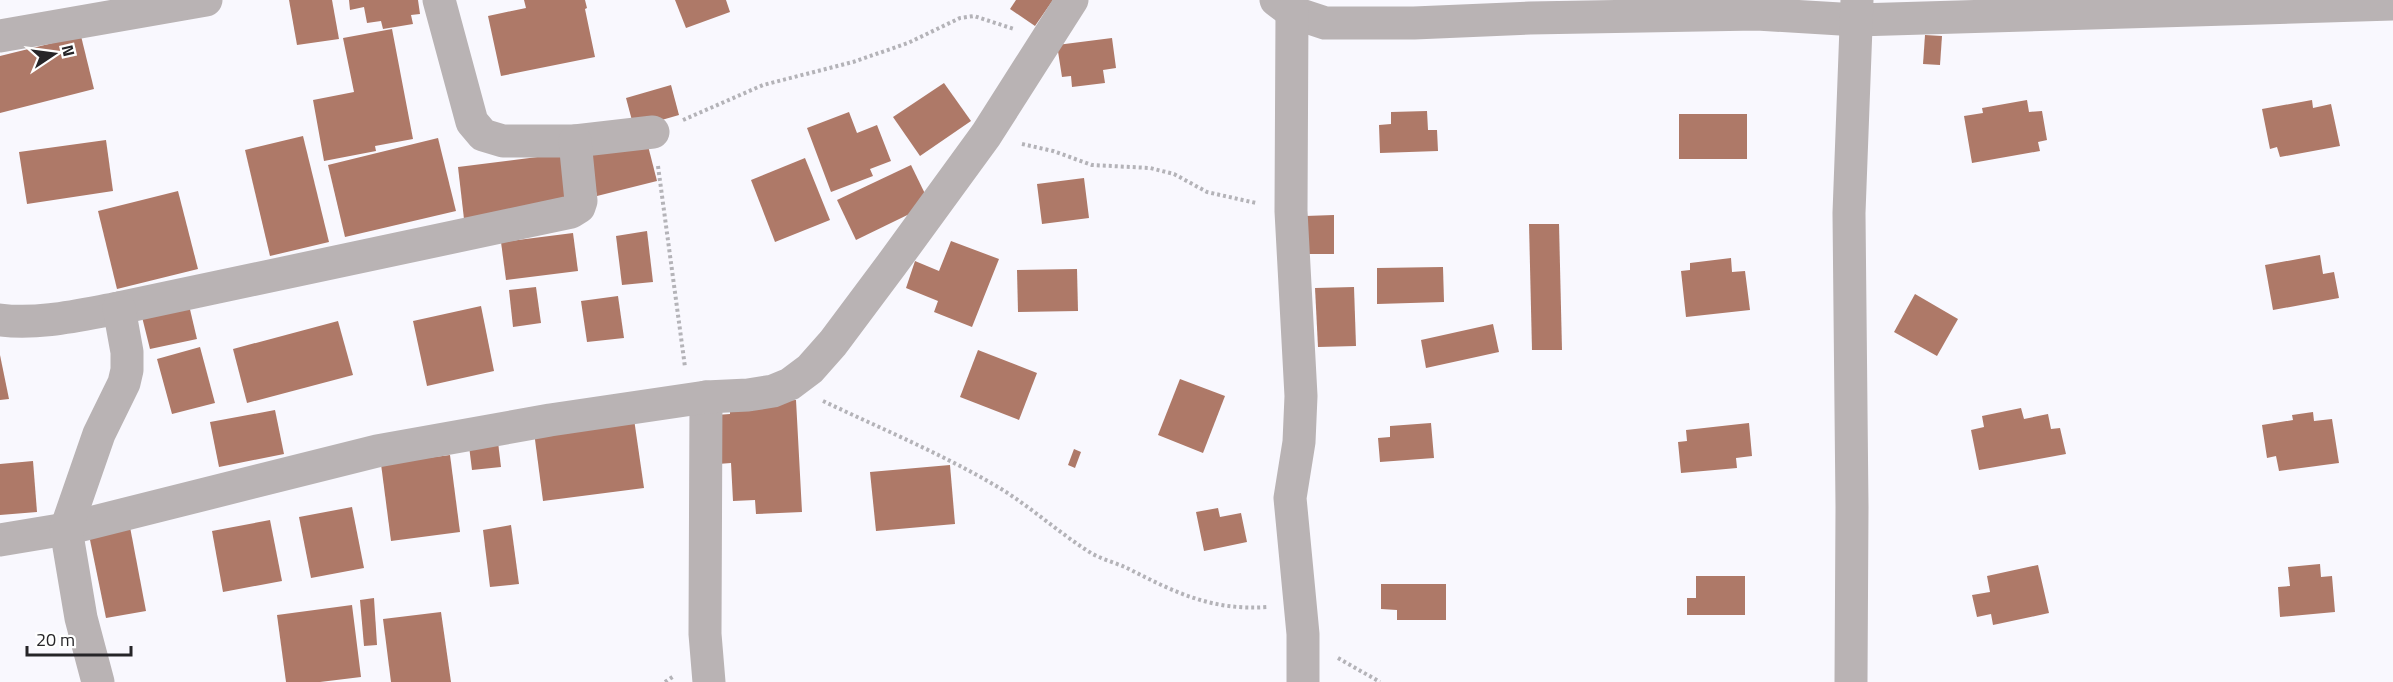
<svg xmlns="http://www.w3.org/2000/svg" width="2393" height="682" font-family="'Titillium Web',sans-serif">
	<style>
		.building { fill: #ae7968 }
		.lines { fill: none; stroke-linecap: round; stroke-linejoin: round }
		.path { stroke: #b4b3b8; stroke-width: 4; stroke-dasharray: 3 3; stroke-linecap: butt }
		.minor { stroke: #b9b3b4; stroke-width: 33 }
	</style>
	<rect width="100%" height="100%" fill="#f9f8fe"/>
	<!-- building -->
	<g class="building">
		<path d="M289,0H332L339,39L297,45Z"/>
		<path d="M349,0H418L420,14L411,15L413,24L383,29L381,21L367,23L364,7L350,10Z"/>
		<path d="M524,0H585L587,8L585,9L595,57L501,76L488,16L526,8Z"/>
		<path d="M675,0H726L730,12L686,28Z"/>
		<path d="M1016,0H1053L1035,26L1010,9Z"/>
		<path d="M392,29L413,139L375,146L376,151L324,161L313,100L354,92L343,38Z"/>
		<path d="M1925,35L1942,36L1940,65L1923,64Z"/>
		<path d="M81,36L94,89L0,113V56Z"/>
		<path d="M1112,38L1116,68L1103,70L1105,83L1072,87L1071,76L1062,77L1057,45Z"/>
		<path d="M944,83L971,121L920,156L893,117Z"/>
		<path d="M671,85L679,115L634,128L626,98Z"/>
		<path d="M2027,100L2029,112L2042,111L2047,140L2038,142L2040,151L1972,163L1964,116L1983,113L1982,108Z"/>
		<path d="M2312,100L2313,108L2331,104L2340,146L2280,157L2277,147L2270,149L2262,109Z"/>
		<path d="M1427,111L1428,130H1437L1438,151L1380,153L1379,125L1391,124V112Z"/>
		<path d="M849,112L857,133L877,125L891,161L870,169L873,176L831,192L807,128Z"/>
		<rect x="1679" y="114" width="68" height="45"/>
		<path d="M303,136L329,242L270,256L245,150Z"/>
		<path d="M438,138L456,211L345,237L328,165Z"/>
		<path d="M646,138L657,181L597,196L587,153Z"/>
		<path d="M106,140L113,191L27,204L19,152Z"/>
		<path d="M561,154L568,206L464,219L458,167Z"/>
		<path d="M805,158L830,220L775,242L751,180Z"/>
		<path d="M911,165L930,204L856,240L837,200Z"/>
		<path d="M1084,178L1089,218L1042,224L1037,184Z"/>
		<path d="M178,191L198,269L117,289L98,211Z"/>
		<path d="M1334,215V254H1305V216Z"/>
		<path d="M1529,224H1559L1562,350H1532Z"/>
		<path d="M647,231L653,282L622,285L616,236Z"/>
		<path d="M573,233L578,271L506,280L501,242Z"/>
		<path d="M951,241L999,259L972,327L934,312L938,301L906,288L915,261L939,271Z"/>
		<path d="M2320,255L2323,274L2334,272L2339,298L2273,310L2265,265Z"/>
		<path d="M1731,258L1732,272L1745,271L1750,310L1686,317L1681,271L1690,270V263Z"/>
		<path d="M1443,267L1444,302L1377,304V268Z"/>
		<path d="M1077,269L1078,311L1018,312L1017,270Z"/>
		<path d="M536,287L541,323L513,327L509,290Z"/>
		<path d="M1354,287L1356,346L1318,347L1315,288Z"/>
		<path d="M1915,294L1958,319L1937,356L1894,332Z"/>
		<path d="M618,296L624,338L587,342L581,301Z"/>
		<path d="M188,301L197,339L150,349L141,313Z"/>
		<path d="M481,306L494,371L427,386L413,321Z"/>
		<path d="M338,321L353,375L247,403L233,349Z"/>
		<path d="M1493,324L1499,352L1426,368L1421,340Z"/>
		<path d="M200,347L215,403L172,414L157,359Z"/>
		<path d="M978,350L1037,373L1019,420L960,397Z"/>
		<path d="M0,355L9,399L0,400Z"/>
		<path d="M1180,379L1225,396L1203,453L1158,435Z"/>
		<path d="M796,400L802,512L756,514L755,500L733,501L731,463L718,464L716,415L730,414V410L749,402Z"/>
		<path d="M2021,408L2024,419L2048,414L2051,429L2060,428L2066,454L1979,470L1971,430L1984,427L1982,416Z"/>
		<path d="M275,410L284,454L219,467L210,422Z"/>
		<path d="M2313,412L2314,421L2332,419L2339,463L2279,471L2276,456L2267,458L2262,425L2293,420L2292,415Z"/>
		<path d="M634,419L644,488L543,501L534,432Z"/>
		<path d="M1431,423L1434,458L1380,462L1378,438L1390,437V426Z"/>
		<path d="M1749,423L1752,456L1736,458L1737,468L1681,473L1678,442L1687,441L1686,430Z"/>
		<path d="M498,442L501,467L472,470L469,446Z"/>
		<path d="M1074,449L1081,452L1075,468L1068,465Z"/>
		<path d="M450,455L460,532L391,541L381,464Z"/>
		<path d="M33,461L37,512L0,515V464Z"/>
		<path d="M950,465L955,524L876,531L870,472Z"/>
		<path d="M352,507L364,568L311,578L299,517Z"/>
		<path d="M1218,508L1220,517L1241,513L1247,542L1204,551L1196,512Z"/>
		<path d="M270,520L282,581L223,592L212,531Z"/>
		<path d="M511,525L519,584L490,587L483,530Z"/>
		<path d="M130,527L146,611L106,618L89,535Z"/>
		<path d="M2320,564L2321,577L2332,576L2335,612L2280,617L2278,587L2290,586L2288,567Z"/>
		<path d="M2038,565L2049,613L1993,625L1991,614L1977,617L1972,595L1990,592L1987,576Z"/>
		<path d="M1696,576H1745V615H1687V598H1696Z"/>
		<path d="M1381,584H1446V620H1397V610L1381,609Z"/>
		<path d="M374,598L377,645L364,646L360,600Z"/>
		<path d="M352,605L361,677L320,682H286L277,615Z"/>
		<path d="M441,612L451,682H391L383,619Z"/>
	</g>
	<g class="lines">
		<!-- path -->
		<g class="path">
			<path d="M683,120L763,85L853,62L908,43L960,18L974,16L1014,29"/>
			<path d="M1022,144L1053,151L1092,165L1150,168L1174,174L1207,192L1256,203"/>
			<path d="M658,166L685,367"/>
			<path d="M823,401C882,429 942,454 998,487C1031,507 1059,533 1091,553C1103,560 1117,563 1129,569C1176,593 1213,611 1267,607"/>
			<path d="M1338,658L1380,682"/>
			<path d="M665,682L674,676"/>
		</g>
		<!-- minor -->
		<g class="minor">
			<path d="M439,0L472,122L483,135L503,141H575L653,132"/>
			<path d="M1276,0L1292,12L1325,23H1414L1530,18L1757,14L1857,20L2393,4"/>
			<path d="M1292,12L1291,211L1301,396L1299,442L1290,498L1303,634V682"/>
			<path d="M0,36L206,0"/>
			<path d="M0,320C39,325 80,315 119,308L571,212L579,207L581,201L575,141"/>
			<path d="M706,397L705,634L709,682"/>
			<path d="M0,540L66,529L377,451L550,420L706,397L748,395L773,391L790,384L810,369L833,343L892,264L986,135L1072,0"/>
			<path d="M98,682L81,618L66,529L99,434L124,383L127,370V352L119,308"/>
			<path d="M1851,682L1852,507L1849,213L1857,0"/>
		</g>
	</g>
	<!-- north arrow -->
	<g transform="translate(54 54) rotate(77)" stroke="#ffffff" stroke-width="4.5" paint-order="stroke">
	<path d="M0-4.5L10 22L0 15L-10 22Z" fill="#262528"/>
	<text y="-9" font-size="16" font-weight="bold" text-anchor="middle" fill="#262528">N</text>
	</g>
	<!-- scale -->
	<path d="M27 646v9h104v-9" fill="none" stroke="#262528" stroke-width="3"/>
	<text x="36" y="646" font-size="18" fill="#262528" stroke="#ffffff" stroke-width="4.5" paint-order="stroke">20 m</text>
</svg>
